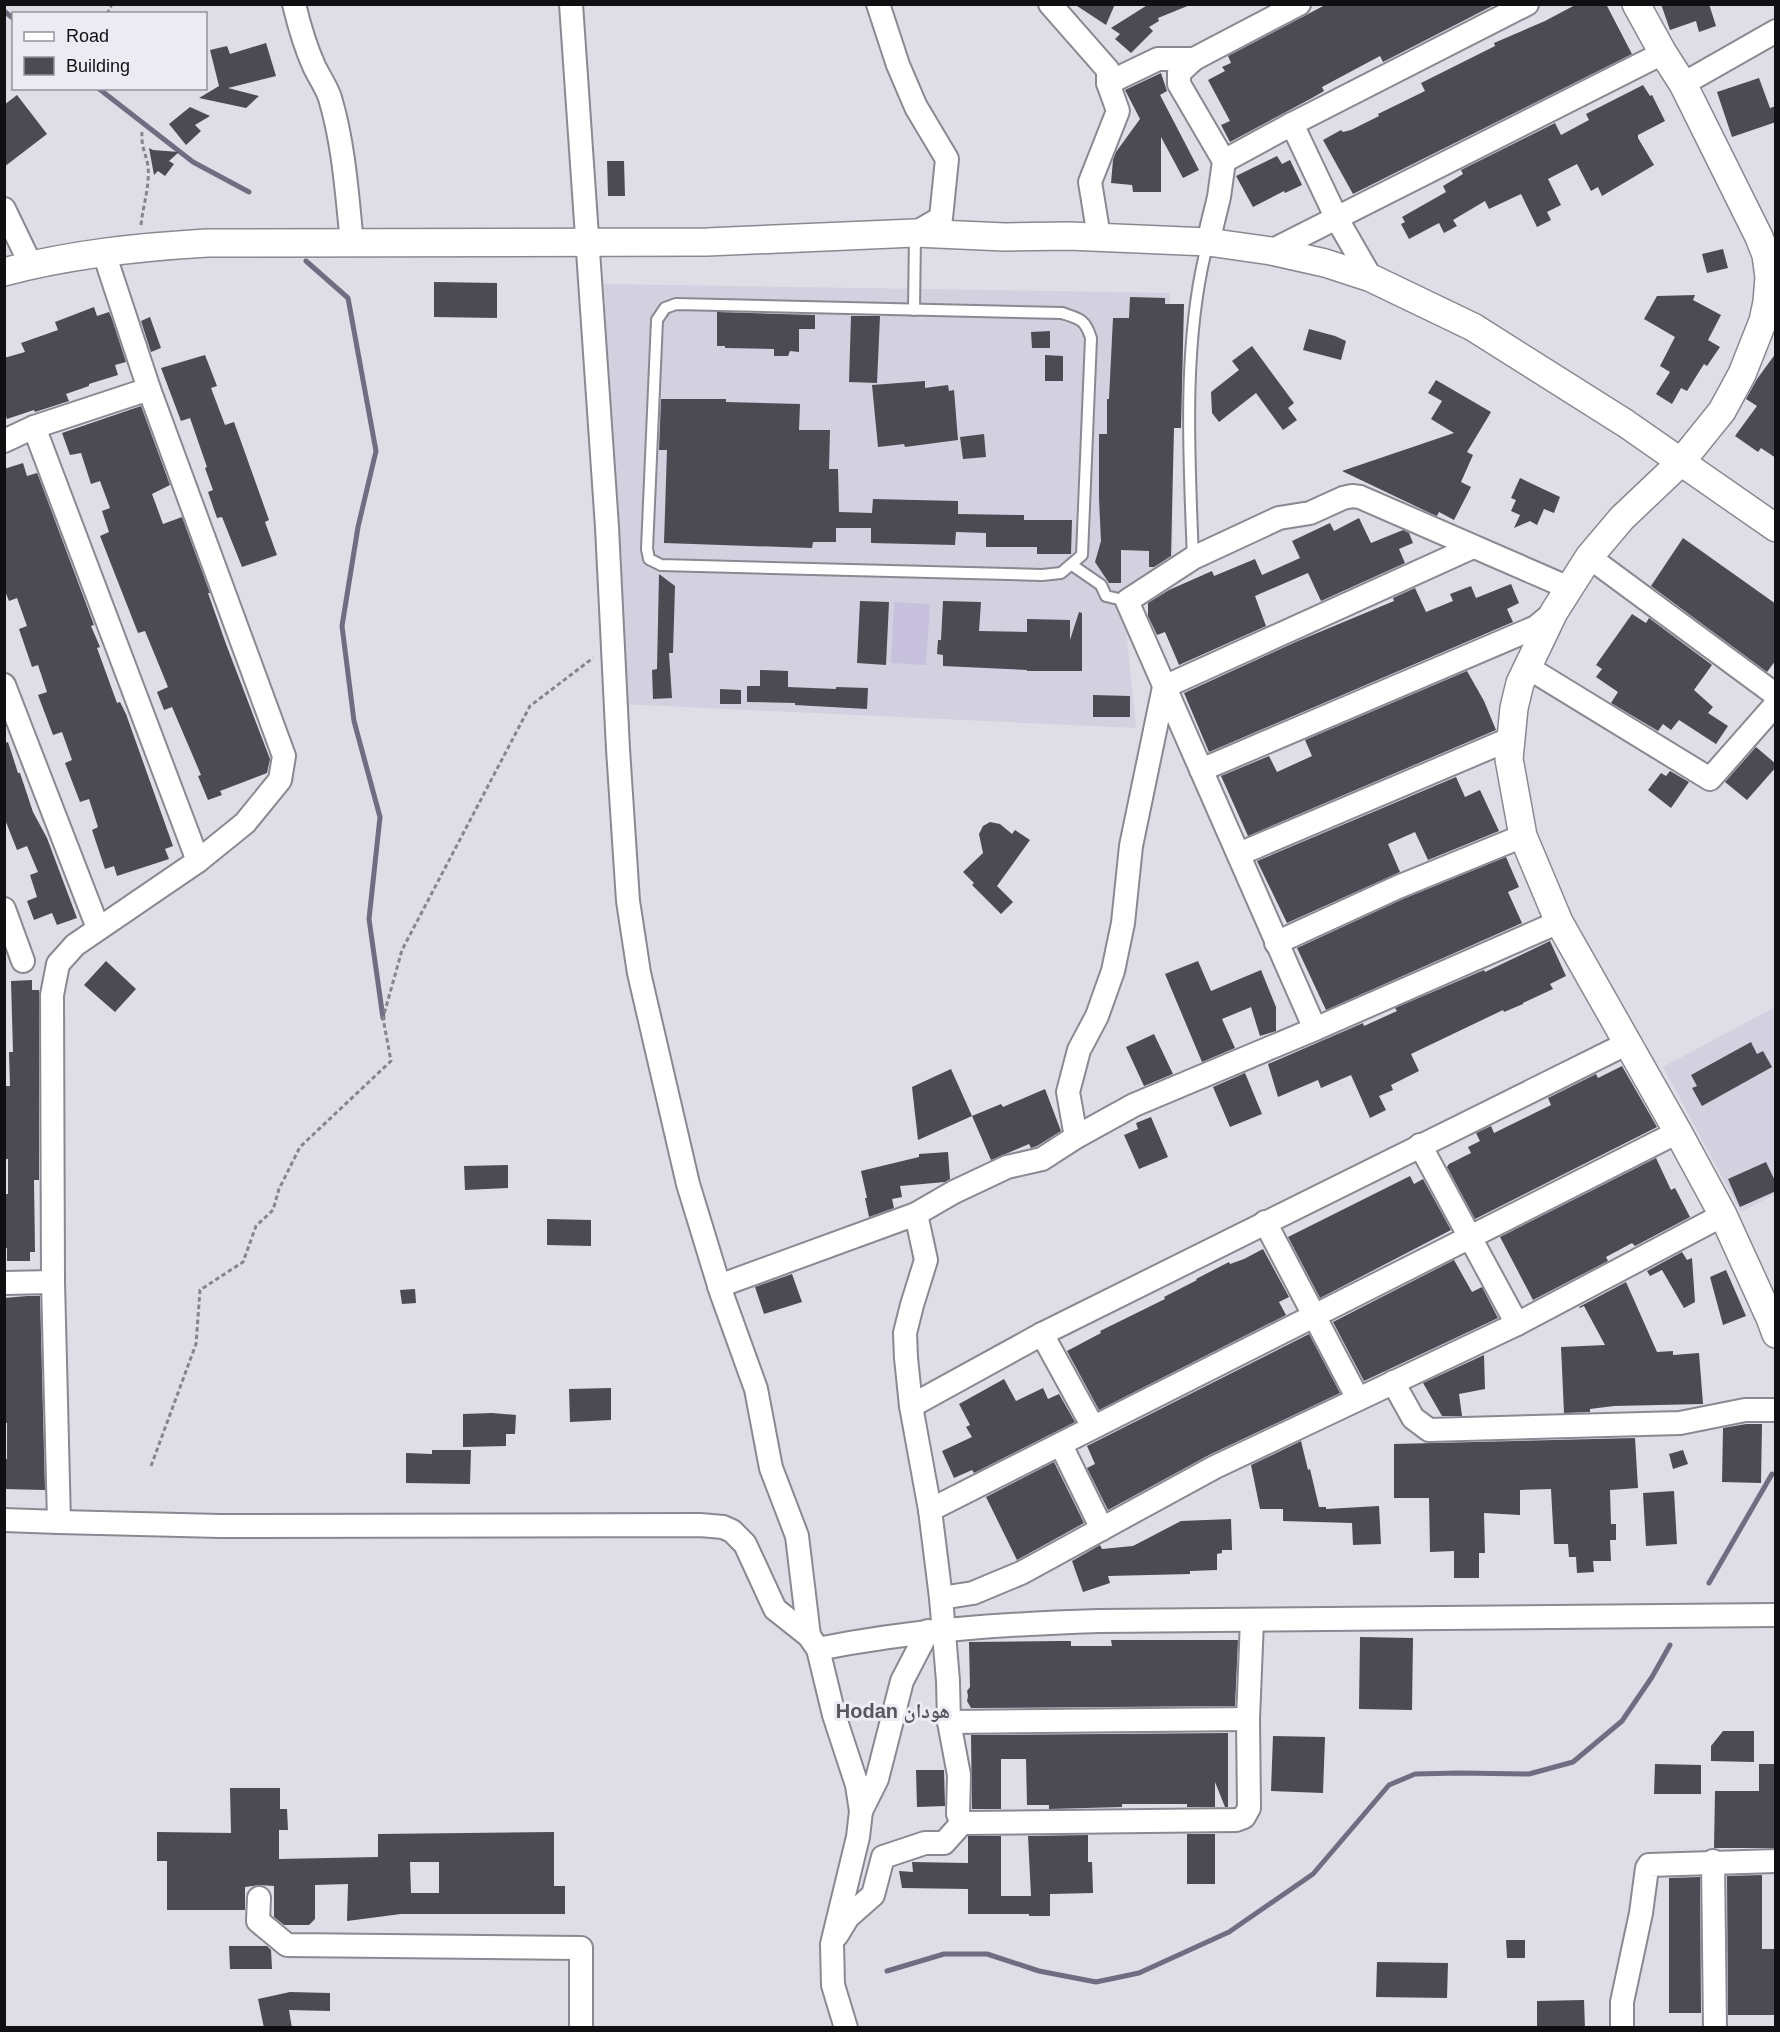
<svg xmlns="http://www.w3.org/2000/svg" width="1780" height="2032" font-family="Arial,'Noto Naskh Arabic',sans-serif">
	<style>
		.built { fill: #d3d0e0 }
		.green { fill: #c7c1dd }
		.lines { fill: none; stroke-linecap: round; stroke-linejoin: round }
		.stream { stroke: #716c82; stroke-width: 5 }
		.building { fill: #4c4a52; fill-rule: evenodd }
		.service-casing { stroke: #8a8891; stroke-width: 14 }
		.minor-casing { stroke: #8a8891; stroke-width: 26 }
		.tertiary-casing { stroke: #8a8891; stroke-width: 30 }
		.path { stroke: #87858c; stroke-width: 3; stroke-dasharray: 4.5 3; stroke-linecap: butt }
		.service { stroke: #fff; stroke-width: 10 }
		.minor { stroke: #fff; stroke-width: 22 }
		.tertiary { stroke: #fff; stroke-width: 27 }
		.labels { text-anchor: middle; stroke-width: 6; stroke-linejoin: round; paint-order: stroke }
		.neighbourhood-label { font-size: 20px; font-weight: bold; fill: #57565d; stroke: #eceaf3 }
	</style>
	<rect width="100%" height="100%" fill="#dfdde6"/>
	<!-- built -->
	<g class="built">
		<path d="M604,284L1170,293L1173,563L1123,599L1136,728L621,704Z"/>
		<path d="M1775,1007V1194L1741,1212L1663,1067Z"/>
	</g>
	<!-- green -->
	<path class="green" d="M894,602L930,604L926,665L891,663Z"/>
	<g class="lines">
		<!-- stream -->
		<g class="stream">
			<path d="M4,11L14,19"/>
			<path d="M98,88L193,162L249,192"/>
			<path d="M306,261L348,298L376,451L358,527L342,626L354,721L380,817L369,919L383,1018"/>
			<path d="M1709,1583L1772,1474"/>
			<path d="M887,1971L944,1954H987L1039,1971L1096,1982L1139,1973L1229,1932L1313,1874L1389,1785L1415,1774L1459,1773L1529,1774L1573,1762L1622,1721L1652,1677L1670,1645"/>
		</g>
	</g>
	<!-- building -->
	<g class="building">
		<path d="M1074,4H1115L1106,25Z"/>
		<path d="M1149,4L1190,5L1158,18L1159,21L1149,27L1153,31L1131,53L1115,39L1120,34L1111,28Z"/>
		<path d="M1327,4H1496L1383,62L1380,56L1322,87L1324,91L1312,98L1230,142L1221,125L1230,121L1208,80L1225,71L1222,67L1231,63L1228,56Z"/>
		<path d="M1577,4H1606L1632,54L1353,194L1323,140L1341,130L1343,132L1351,130L1379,116L1378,114L1425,91L1421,83L1495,46L1494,43L1545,21Z"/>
		<path d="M1661,4H1709L1716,26L1699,32L1696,21L1670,30Z"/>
		<path d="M266,43L276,76L228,88L259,96L246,108L199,98L219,86L210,50L227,46L230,54Z"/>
		<path d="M1161,73L1167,91L1160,95L1199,170L1183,178L1161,137V192H1133L1132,185L1111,183L1113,160L1116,152L1140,119L1125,90Z"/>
		<path d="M1759,78L1770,108L1776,106V122L1732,137L1717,92Z"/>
		<path d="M1643,85L1650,96L1652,95L1665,121L1638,135V138L1654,165L1602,196L1598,187L1591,191L1577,164L1548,179L1561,205L1547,212L1551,220L1537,227L1521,194L1489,209L1485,201L1453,220L1457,226L1444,233L1439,223L1409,239L1401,224L1405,222L1402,217L1446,192L1443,186L1463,174L1461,170L1555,123L1561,135L1589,120L1586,114Z"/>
		<path d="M17,95L47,134L4,167V105Z"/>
		<path d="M190,107L210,116L195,125L201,131L186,145L169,124Z"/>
		<path d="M149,148L153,150L179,152L169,161L174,164L165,176L158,171L154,175Z"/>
		<path d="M1277,156L1282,164L1290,160L1302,185L1285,193L1284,191L1253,207L1236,176Z"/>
		<path d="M607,161H624L625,196H608Z"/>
		<path d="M1723,249L1728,268L1707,273L1702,254Z"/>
		<path d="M434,282L497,283V318L434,317Z"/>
		<path d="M1695,295L1693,300L1721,315L1708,340L1720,347L1707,366L1704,364L1687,391L1681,388L1672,404L1656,394L1670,372L1660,366L1675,337L1644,319L1657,296Z"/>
		<path d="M1130,297L1165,298V304H1184L1181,428H1174L1171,556L1154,567H1149V551L1121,550V583H1109L1095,562L1101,541L1099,499V434H1107V399H1109L1113,318H1129Z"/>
		<path d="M94,307L97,316L109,312L112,319L126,362L115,365L118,375L89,384V386L66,394L69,401L35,412L34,410L7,419L4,411V358L25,352L21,343L58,330L55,322Z"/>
		<path d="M717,312L815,315V329H799V352L790,351L788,356H774V349L725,348V346H717Z"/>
		<path d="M851,316H880L877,383L849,382Z"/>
		<path d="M150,317L161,348L151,352L141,321Z"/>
		<path d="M1309,329L1335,336L1346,341L1341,360L1303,350Z"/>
		<path d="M1050,331V348H1032L1031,332Z"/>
		<path d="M1252,346L1294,403L1288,408L1297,420L1283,430L1256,393L1219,422L1212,413L1211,392L1239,370L1232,361Z"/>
		<path d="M1776,353V458L1761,448L1758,452L1735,436L1757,406L1746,399L1757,379Z"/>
		<path d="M205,355L217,386L211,388L225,425L234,422L269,520L265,522L277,555L242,567L222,517L217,518L208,492L213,490L205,468L207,467L190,418L181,421L161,368Z"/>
		<path d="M1045,355L1063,356V381H1045Z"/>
		<path d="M1436,380L1491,412L1467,452L1473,455L1461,482L1471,487L1454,520L1439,512L1437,516L1432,514L1342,471L1454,433L1431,419L1442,401L1428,393Z"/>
		<path d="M925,381V388L948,385L949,391L954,390L958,440L905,447L904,444L878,447L872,385Z"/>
		<path d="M661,399H726V402L800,404L799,430H830L829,469H838L839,512L872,513L873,499L958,501V514L1024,515V520H1072L1071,554H1037V547H986V533L956,532L955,545L871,543V528H836V542H813L812,548L664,543L667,450H659Z"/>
		<path d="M141,406L170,485L152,494L163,524L182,517L210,593H208L226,644L270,759L267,773L220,791L222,795L208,800L198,776L201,775L172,707L164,710L157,692L168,687L145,631L138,633L100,536L109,532L102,511L110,508L100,481L91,484L81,453L70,455L62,433Z"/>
		<path d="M984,434L986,457L963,459L960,437Z"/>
		<path d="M23,463L27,476L37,473L38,475L94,625L91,626L100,647L97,648L117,703L120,702L126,714L173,846L165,849L169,859L117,876L114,866L105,869L92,830L98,827L89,799L80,802L65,763L72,760L62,732L53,735L38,695L47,692L38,665L32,667L19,629L27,626L17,598L9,601L4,589V469Z"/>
		<path d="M1520,478L1560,497L1554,513L1544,509L1537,525L1530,521L1514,528L1520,515L1511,511L1516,500L1511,498Z"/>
		<path d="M1359,518L1371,543L1403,530L1409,533L1413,543L1399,549L1405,563L1321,601L1308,573L1255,596L1266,626L1179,665L1165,632L1157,635L1148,616V603L1169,590L1212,571L1214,576L1255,559L1262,575L1300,558L1292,541L1330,523L1334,531Z"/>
		<path d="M1683,538L1776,604V660L1767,672L1651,586Z"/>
		<path d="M659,574L675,586L673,653H669L672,698L653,699L652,670L657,669Z"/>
		<path d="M1511,584L1519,603L1507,609L1513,622L1209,752L1184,693L1298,641L1394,601L1393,598L1415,588L1426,612L1453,601L1450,594L1471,586L1476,598Z"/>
		<path d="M860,601L889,602L886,665L857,663Z"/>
		<path d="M943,601L981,602L979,631L1027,632V619L1070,620V640L1079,612L1082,613V671H1027V670L943,666V655L937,654L938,640H941Z"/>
		<path d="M1632,614L1646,623L1649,618L1712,665L1694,690L1713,707L1708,713L1728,726L1716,744L1679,720L1671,730L1663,724L1658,731L1611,703L1618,692L1596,677L1602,669L1596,665Z"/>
		<path d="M760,670L788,671V687L836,689V687L868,688L867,709L795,705V703L747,702V686H760Z"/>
		<path d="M1467,671L1484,701L1496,730L1248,836L1221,776L1269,756L1277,772L1312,756L1305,740Z"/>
		<path d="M720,689L741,690V704H720Z"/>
		<path d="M1093,695L1130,696V717H1093Z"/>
		<path d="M8,742L18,773H20L33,812L47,838L77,918L57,925L52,913L34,920L27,901L37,897L30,875L38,872L27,846L17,850L4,817V743Z"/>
		<path d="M1756,747L1776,764V767L1747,800L1725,782Z"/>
		<path d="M1670,771L1689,782L1671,808L1648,790L1661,773L1666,776Z"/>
		<path d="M1456,777L1465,797L1480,790L1499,831L1428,860L1415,832L1388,844L1400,872L1287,923L1257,861Z"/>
		<path d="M990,822L1000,824L1012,834L1015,830L1030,840L997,886L1013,902L1001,914L972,885L974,883L963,872L983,853L979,834L983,826Z"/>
		<path d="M1506,857L1519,887L1508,892L1522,923L1326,1010L1297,948L1403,899Z"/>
		<path d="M1550,941L1566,976L1550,984L1553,989L1523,1003V1004L1504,1012L1503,1010L1411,1054L1419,1071L1391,1085L1393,1090L1379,1096L1386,1110L1370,1118L1351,1075L1321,1088L1318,1080L1278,1097L1268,1064L1363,1023L1364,1026L1397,1011L1395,1008L1484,970L1485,972Z"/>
		<path d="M106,961L136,989L115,1012L84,985Z"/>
		<path d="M1198,961L1211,991L1261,970L1276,1007V1031L1260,1036L1251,1007L1222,1019L1235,1048L1202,1062L1165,974Z"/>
		<path d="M32,980V990H39V1180H34L35,1252H30V1261H7V1248H4V1194H8V1159H4V1086H10L9,1052H13L11,981Z"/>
		<path d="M1154,1034L1173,1074L1144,1086L1126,1047Z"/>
		<path d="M1751,1042L1757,1054L1763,1051L1772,1067L1702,1106L1692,1088L1697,1086L1691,1075Z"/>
		<path d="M1622,1066L1657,1127L1475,1219L1447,1167L1449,1164L1471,1153L1468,1147L1480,1141L1476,1133L1491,1126L1494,1133L1551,1105L1548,1098L1596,1074L1598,1078Z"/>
		<path d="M951,1069L972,1116L918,1140L912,1087Z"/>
		<path d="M1245,1073L1262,1114L1230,1127L1213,1087Z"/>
		<path d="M1045,1089L1061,1131L1037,1146L1031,1148L1029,1144L991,1160L972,1116L1001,1104L1003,1107Z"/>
		<path d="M1151,1117L1168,1157L1139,1169L1124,1135L1138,1129L1136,1123Z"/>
		<path d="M948,1152L950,1179L945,1182L900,1186L902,1197L892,1199L894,1208L869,1217L865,1198H867L861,1171L919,1157V1154Z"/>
		<path d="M1656,1158L1671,1190L1675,1188L1690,1217L1635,1246L1632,1243L1606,1257L1608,1261L1533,1300L1500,1237Z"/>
		<path d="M1766,1162L1776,1183V1191L1740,1207L1728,1179Z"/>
		<path d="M508,1165V1188L465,1190L464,1166Z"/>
		<path d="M1410,1176L1414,1184L1423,1179L1451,1230L1320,1298L1288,1237Z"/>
		<path d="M547,1219L591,1220V1246L547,1245Z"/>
		<path d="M1263,1249L1289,1297L1279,1302L1286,1315L1099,1410L1067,1351L1101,1333L1100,1331L1165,1299L1164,1297L1197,1280L1196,1279L1229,1262L1230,1264L1244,1259Z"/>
		<path d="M1682,1252L1687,1260L1692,1258L1695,1302L1684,1308L1662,1270L1650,1276L1647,1271Z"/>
		<path d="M1454,1260L1472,1292L1482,1287L1498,1318L1364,1381L1333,1322Z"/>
		<path d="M1726,1270L1746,1316L1723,1325L1710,1277Z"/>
		<path d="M792,1274L802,1302L764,1314L755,1287Z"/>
		<path d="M1626,1282L1657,1352L1673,1351V1355L1699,1353L1703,1404L1614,1406L1590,1409V1412L1564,1413L1561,1347L1605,1345L1584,1306L1580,1308L1579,1307Z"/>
		<path d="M415,1289L416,1303L402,1304L400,1290Z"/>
		<path d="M27,1296H40L45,1490L4,1489V1459H7V1423H4V1298Z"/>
		<path d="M1309,1334L1340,1393L1209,1455L1108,1510L1087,1468L1095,1464L1087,1446Z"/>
		<path d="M1484,1355L1485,1389L1459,1394L1462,1416H1442L1423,1383Z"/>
		<path d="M1004,1379L1016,1401L1043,1388L1048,1399L1059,1394L1075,1422L974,1473L972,1470L954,1478L942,1451L972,1437L966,1427L970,1425L959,1404Z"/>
		<path d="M611,1388V1420L570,1422L569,1389Z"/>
		<path d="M492,1413L516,1415L515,1434H506V1446L463,1447V1414Z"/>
		<path d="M1746,1424H1762L1761,1483L1722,1482L1723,1428Z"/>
		<path d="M1635,1438L1638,1488L1610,1490L1611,1524H1616V1540H1610L1611,1561H1593L1594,1572L1577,1573L1576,1557H1569L1568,1544H1554L1551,1489L1520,1490V1515L1484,1513L1485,1553H1479V1578H1454V1551L1430,1552L1429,1498H1394V1444Z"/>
		<path d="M1301,1441L1308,1470L1310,1469L1319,1507H1326V1509L1379,1506L1381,1544L1353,1545L1352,1523L1283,1521V1509H1260L1251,1465Z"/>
		<path d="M432,1450H471L470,1484L406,1483V1453L432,1454Z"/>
		<path d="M1683,1450L1688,1464L1673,1469L1669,1454Z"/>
		<path d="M1054,1462L1084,1523L1017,1560L986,1497Z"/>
		<path d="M1674,1491L1677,1544L1646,1546L1643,1493Z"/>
		<path d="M1231,1519L1232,1550H1222V1553L1217,1554V1570L1190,1571V1574L1108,1576L1110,1583L1083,1592L1072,1561L1100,1545L1102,1549L1133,1546L1181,1521Z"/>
		<path d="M1360,1637L1413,1638L1412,1710L1359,1709Z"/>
		<path d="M1111,1640H1238L1235,1706L971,1708L967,1701L968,1696L967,1691L970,1687L969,1642L1061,1641H1071V1646H1112Z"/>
		<path d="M1723,1731H1754V1762L1711,1761V1746Z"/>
		<path d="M1228,1733V1807H1225L1215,1782V1807H1187V1804H1122V1807L1049,1809V1805H1027L1026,1759H1001V1809H972L971,1735Z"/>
		<path d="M1273,1736L1325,1737L1323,1793L1271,1791Z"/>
		<path d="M1655,1764L1701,1765V1794H1654Z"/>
		<path d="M1759,1764H1776V1848H1714L1715,1791H1759Z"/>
		<path d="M916,1770H944L945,1806L917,1807Z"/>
		<path d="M230,1788H280V1809H287L288,1830H279V1859L378,1857V1834L554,1832V1886H565V1914H401L347,1921L348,1884L315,1885V1919L309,1925H284L274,1917V1886L259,1885L245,1887V1910H167V1861H157V1832L231,1833ZM410,1862H439V1893H411Z"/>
		<rect x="1187" y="1834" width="28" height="50"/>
		<path d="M1088,1835V1862H1092L1093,1893L1050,1894V1916H1029V1914H968V1889L902,1888L899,1871L913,1872L912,1862L968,1863V1836H1001V1896H1031L1028,1836Z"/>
		<path d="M1762,1875V1949H1776V2015H1728L1727,1876Z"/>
		<path d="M1700,1877L1701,2013H1669V1878Z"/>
		<path d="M1506,1940H1525V1958H1507Z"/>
		<path d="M229,1946H267L271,1950L272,1969H230Z"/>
		<path d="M1377,1962L1448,1963L1447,1998L1376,1997Z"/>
		<path d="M290,1992L330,1993V2011L289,2010L292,2028H264L258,1999Z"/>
		<path d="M1584,2000L1585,2028H1537V2001Z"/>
	</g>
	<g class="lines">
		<!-- service casing -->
		<g class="service-casing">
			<g id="service">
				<path d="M676,304L1062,313C1080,319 1085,319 1091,338L1082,555L1061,573L1042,575L661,565L649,559L647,549L657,320L665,308Z"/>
				<path d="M914,310L915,234"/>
				<path d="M1193,558C1189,457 1182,339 1208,242"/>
				<path d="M1072,565L1101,585L1106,596L1127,601"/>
			</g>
		</g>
		<!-- minor casing -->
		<g class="minor-casing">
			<g id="minor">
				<path d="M294,4C299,25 305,46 314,66C319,77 326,86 330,98C344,145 347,195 352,243"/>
				<path d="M571,4L607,527L618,749L628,901L639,973L688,1184L721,1292L756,1389L771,1468L797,1536L809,1636"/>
				<path d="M878,4L898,65L916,107L947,159L941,218L915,233"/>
				<path d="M1050,4L1108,70V83"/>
				<path d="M1683,84L1776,31"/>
				<path d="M1292,124L1337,219L1371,278"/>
				<path d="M1224,161L1292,124L1527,4"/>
				<path d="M4,209L31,265"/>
				<path d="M1099,237L1090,182L1118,111L1108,83L1158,59H1194"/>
				<path d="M1208,242L1219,197L1224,161L1179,84V73L1194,59L1299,4"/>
				<path d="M1271,251L1663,53"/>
				<path d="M104,253L149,389"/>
				<path d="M34,427L198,861"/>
				<path d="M4,441L34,427L149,389L284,756L280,780L245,823L198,861L75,945L58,964L52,995L53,1282"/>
				<path d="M1589,557L1776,695"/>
				<path d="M1527,667L1710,779L1776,704"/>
				<path d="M4,685L98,928"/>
				<path d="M1201,770L1536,627L1554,612"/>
				<path d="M1239,854L1510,739"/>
				<path d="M4,909L23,961"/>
				<path d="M1559,922L1315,1029L1127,601L1193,558L1279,518L1310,513L1343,498L1352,496L1360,497L1569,588"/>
				<path d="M1276,943L1398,887L1523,836"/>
				<path d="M1076,1137L1134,1105L1315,1029"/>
				<path d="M1420,1145L1517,1324"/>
				<path d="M1265,1222L1358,1399"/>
				<path d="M4,1283L53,1282L59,1522L4,1520"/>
				<path d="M719,1286L916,1214"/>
				<path d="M1042,1334L1093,1427"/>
				<path d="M1393,1382L1413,1418L1429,1430L1680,1423L1745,1410H1776"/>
				<path d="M911,1406L1042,1334L1626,1044"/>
				<path d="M1061,1445L1102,1529"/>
				<path d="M930,1510L1678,1132"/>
				<path d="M59,1522L220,1526L700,1525L723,1527L732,1531L745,1544L775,1609L809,1636L818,1649L834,1715L857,1785L861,1811L858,1837L832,1944L833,1985L846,2028"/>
				<path d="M941,1598L973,1593L1021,1573L1215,1467L1517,1324L1723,1215"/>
				<path d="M1252,1620L1248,1719L1249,1808L1244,1817L1236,1820L962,1823L958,1814L959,1775L949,1722L948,1681L941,1598L930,1510L911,1406L906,1358L905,1333L912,1305L926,1260L916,1214L954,1192L1007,1167L1042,1159L1076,1137L1068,1092L1079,1050L1097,1016L1113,971L1123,923L1131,846L1164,687L1473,547"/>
				<path d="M818,1649C912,1630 1004,1624 1099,1621L1776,1615"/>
				<path d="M949,1722L1248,1719"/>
				<path d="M861,1811L877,1779L902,1681L928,1631"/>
				<path d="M1713,1861L1715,2028"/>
				<path d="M259,1898L258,1921L287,1945L581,1948V2028"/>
				<path d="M837,1935L848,1917L873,1895L883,1857L925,1843H944L962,1823"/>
				<path d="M1622,2028V2002L1641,1913L1647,1868L1649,1865L1776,1861"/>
			</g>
		</g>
		<!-- tertiary casing -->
		<g class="tertiary-casing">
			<g id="tertiary">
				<path d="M1636,4L1663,53L1683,84L1759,237L1766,255L1769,277L1767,302L1763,321L1742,374L1722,411L1680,463L1622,518L1589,557L1554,612L1520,683L1514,708L1509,759L1523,836L1559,922L1678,1132L1723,1215L1770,1318L1776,1334"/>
				<path d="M4,272C70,254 139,247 207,243L707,242L915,233L1005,237L1069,236L1208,242L1271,251L1325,263L1371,278L1473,327L1625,423L1776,528"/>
			</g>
		</g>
		<!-- path -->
		<g class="path">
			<path d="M107,14L112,4"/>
			<path d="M141,225C143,205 150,186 148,166C146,153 141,148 142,132"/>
			<path d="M151,1466L196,1344L200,1290L243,1262L256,1226L273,1210L279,1189L300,1147L391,1061L383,1018L402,950L530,706L593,658"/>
		</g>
		<!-- service -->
		<use href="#service" class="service"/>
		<!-- minor -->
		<use href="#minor" class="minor"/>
		<!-- tertiary -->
		<use href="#tertiary" class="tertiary"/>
	</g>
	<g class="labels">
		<!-- neighbourhood labels -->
		<g class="neighbourhood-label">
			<text x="893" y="1718">Hodan هودان</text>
		</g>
	</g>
	<!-- border -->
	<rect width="1780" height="2032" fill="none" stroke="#101013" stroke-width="12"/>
	<!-- legend -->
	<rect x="12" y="12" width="195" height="78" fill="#eceaf3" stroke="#949399" stroke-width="1.5"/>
	<rect x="24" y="32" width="30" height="9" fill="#ffffff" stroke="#949399" stroke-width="1.5"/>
	<text x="66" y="42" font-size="18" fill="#101013">Road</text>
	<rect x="24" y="57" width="30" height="18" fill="#4c4a52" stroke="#949399" stroke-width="1.5"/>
	<text x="66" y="72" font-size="18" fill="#101013">Building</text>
</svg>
